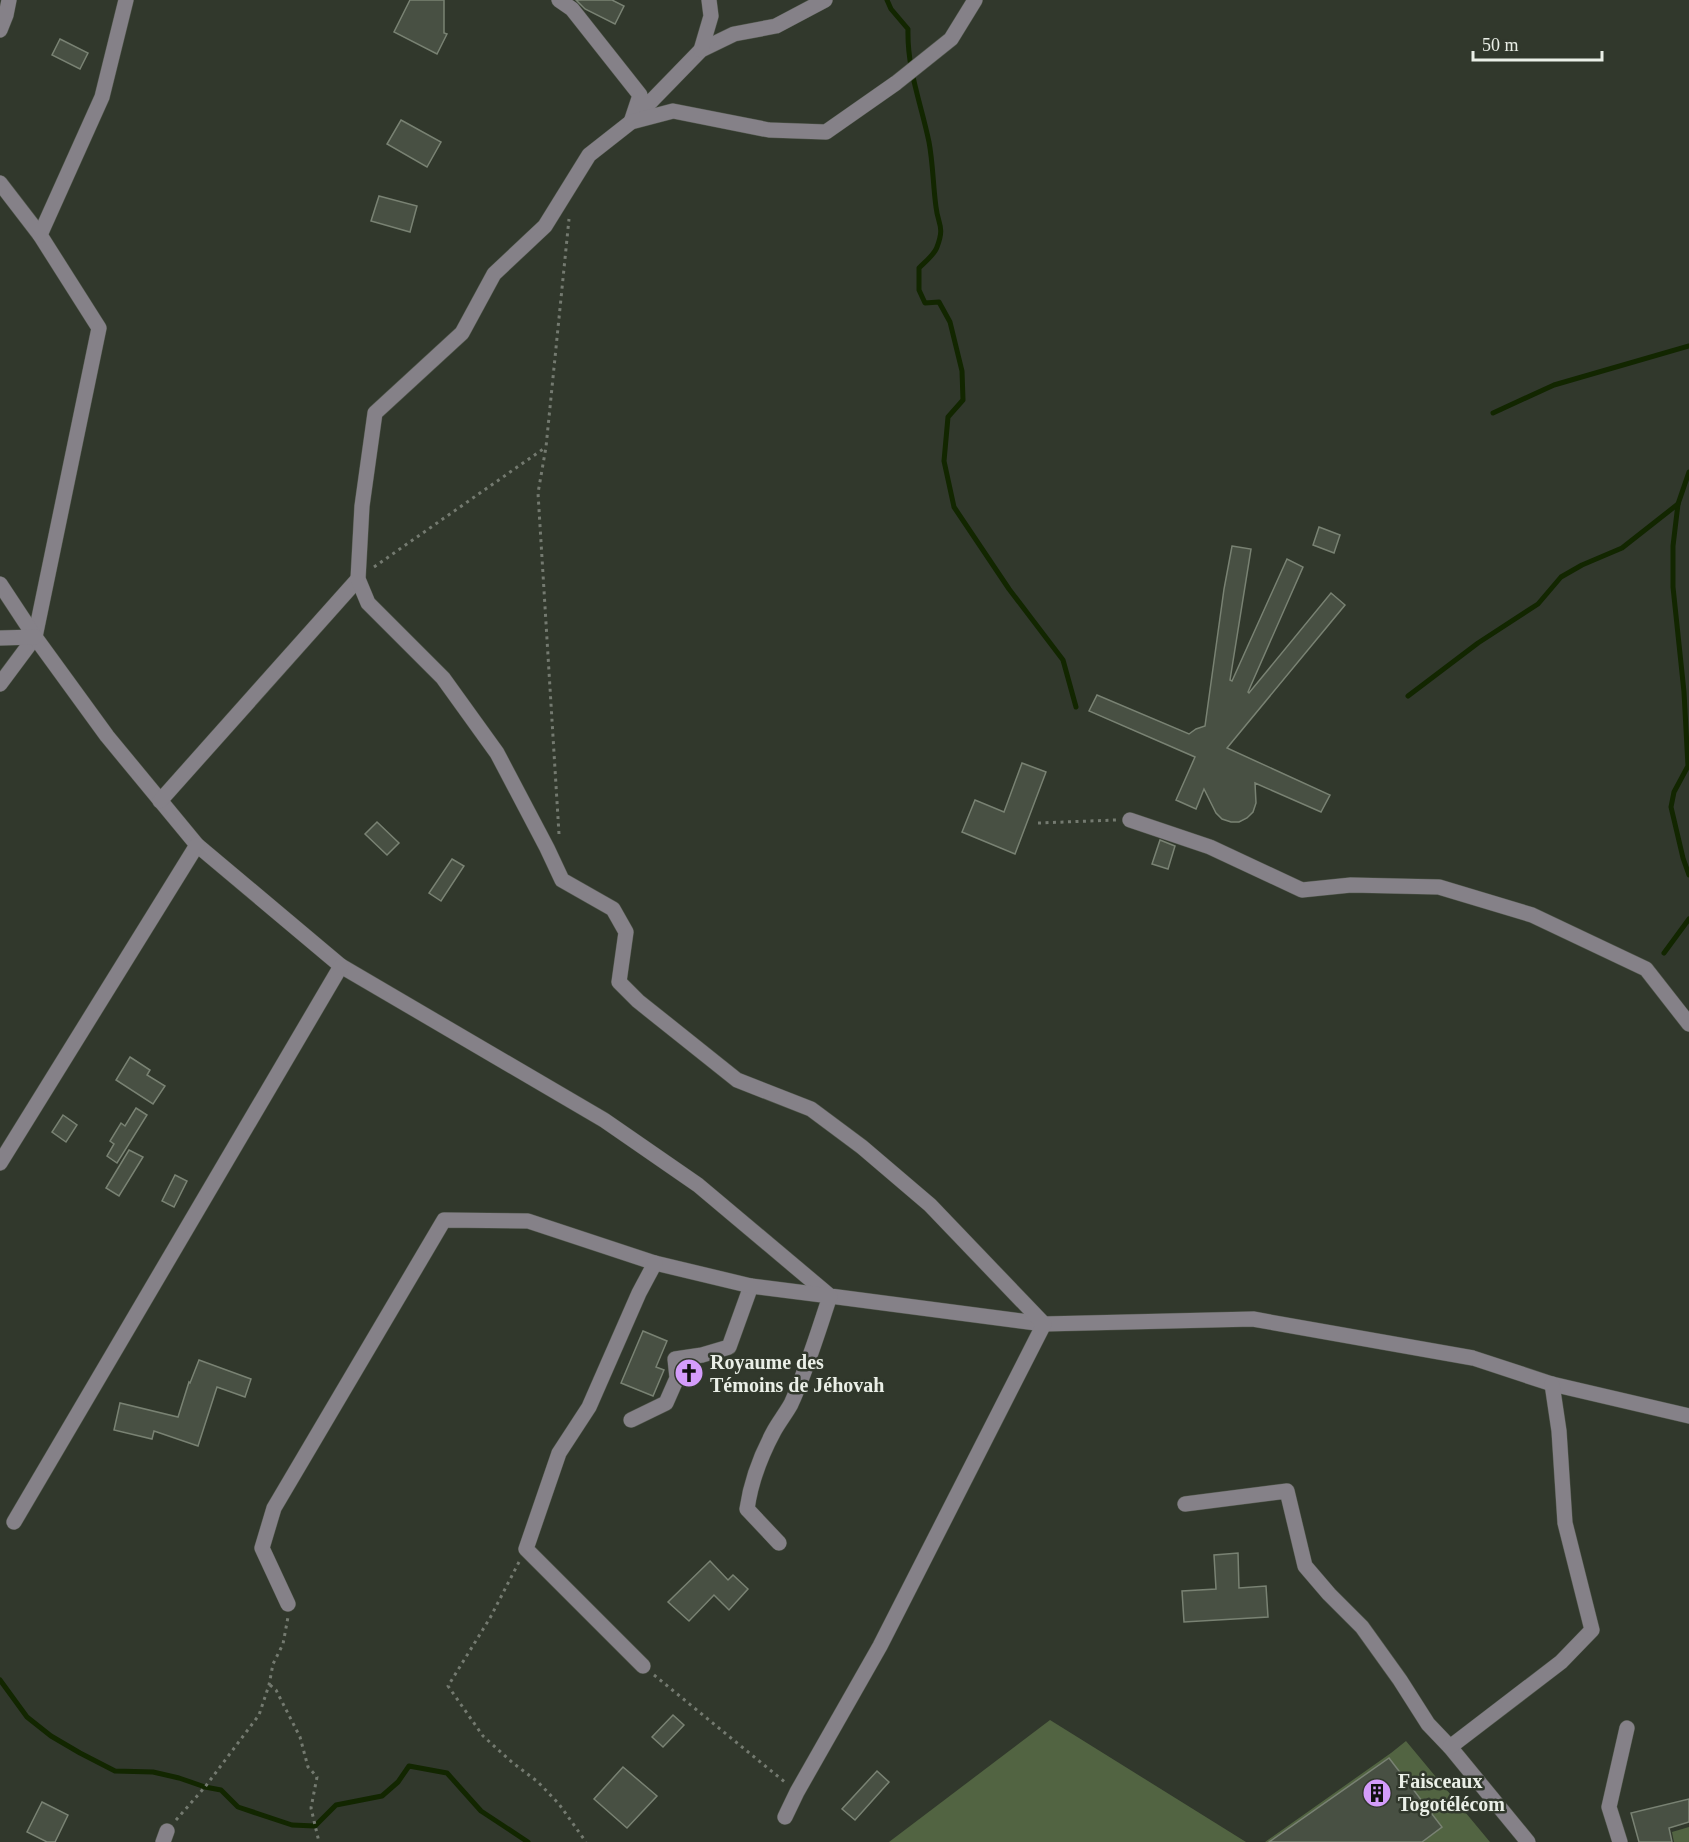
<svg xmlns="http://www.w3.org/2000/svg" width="1689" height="1842" font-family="Georgia,serif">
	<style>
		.green { fill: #526442 }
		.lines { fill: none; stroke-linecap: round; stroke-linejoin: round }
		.stream { stroke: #122600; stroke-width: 5 }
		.building { fill: #485043; stroke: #798273; stroke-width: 1.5 }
		.minor-casing { stroke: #4f554a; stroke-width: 16 }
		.path { stroke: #747a70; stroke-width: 3; stroke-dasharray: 3 4.5; stroke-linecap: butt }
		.minor { stroke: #858188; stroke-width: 15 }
		.labels { text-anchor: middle; stroke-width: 5; stroke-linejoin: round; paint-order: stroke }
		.poi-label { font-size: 20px; font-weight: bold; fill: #eaefe7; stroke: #31382c; text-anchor: start }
	</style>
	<rect width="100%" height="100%" fill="#31382c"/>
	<!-- green -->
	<g class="green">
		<path d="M1050,1720L1246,1842H889Z"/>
		<path d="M1406,1741L1490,1842H1265L1391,1753Z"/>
		<path d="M1689,1827V1842H1674L1672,1832Z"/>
	</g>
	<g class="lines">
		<!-- stream -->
		<g class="stream">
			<path d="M887,0L891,9L908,29C907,70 921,103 929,142C933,163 933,185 936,207C938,225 945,226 937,247C935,254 925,262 919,268V290L925,303L939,302L950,322L962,371L963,400L948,417L944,461L954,507L1009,589L1063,660L1076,707"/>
			<path d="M1493,413L1554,385L1689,346"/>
			<path d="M1689,472L1678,504L1673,546V587L1684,692L1688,766L1674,792L1671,807L1683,858L1689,875"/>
			<path d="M1408,696L1478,643L1538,604L1561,577L1582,565L1622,548L1678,504"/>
			<path d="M1664,953L1689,919"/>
			<path d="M0,1680L27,1717L51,1736L80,1753L115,1771L153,1772L179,1778L205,1787L221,1790L238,1807L292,1825L315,1826L336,1805L382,1796L398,1782L409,1766L447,1773L481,1811L528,1842"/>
		</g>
	</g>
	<!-- building -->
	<g class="building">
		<path d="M410,0H444V33L447,34L437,54L394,32Z"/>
		<path d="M576,0H612L624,6L615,24L585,9Z"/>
		<path d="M60,39L88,53L80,69L52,55Z"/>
		<path d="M401,120L441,142L427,167L387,144Z"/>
		<path d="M379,196L417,206L410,232L371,221Z"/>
		<path d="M1319,527L1340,535L1334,553L1313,545Z"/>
		<path d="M1232,546L1251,549L1230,680L1232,681L1287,559L1303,567L1248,692L1249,693L1331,593L1345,605L1227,748L1330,795L1321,812L1255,783L1256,803L1253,812L1247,818L1239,822H1231L1222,819L1216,813L1204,789L1196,809L1176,800L1195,757L1089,711L1097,695L1189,734L1196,729L1205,726L1224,589Z"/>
		<path d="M1022,763L1046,772L1015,854L962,832L975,800L1004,812Z"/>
		<path d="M377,822L399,843L387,855L365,834Z"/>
		<path d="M1160,840L1175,846L1168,869L1152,864Z"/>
		<path d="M452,859L464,866L441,901L429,893Z"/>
		<path d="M130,1057L150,1070L147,1075L165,1086L153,1104L116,1080Z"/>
		<path d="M136,1108L147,1115L117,1163L107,1156L114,1144L110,1141L121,1123L125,1126Z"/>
		<path d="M63,1115L77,1125L66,1142L52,1132Z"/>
		<path d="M129,1150L143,1157L119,1196L106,1188Z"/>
		<path d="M175,1175L187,1181L174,1207L162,1201Z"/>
		<path d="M643,1331L667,1341L656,1367L664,1370L653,1396L621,1383Z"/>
		<path d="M199,1360L251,1379L245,1397L217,1387L198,1446L154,1431L152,1439L114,1430L120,1403L178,1417L189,1382L190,1383Z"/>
		<path d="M1238,1553L1239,1588L1266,1586L1268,1617L1184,1622L1182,1591L1216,1589L1214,1555Z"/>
		<path d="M710,1561L728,1580L733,1575L748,1589L729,1610L714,1595L689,1621L668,1602Z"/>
		<path d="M673,1715L684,1725L663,1747L652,1737Z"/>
		<path d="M1389,1758L1442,1827L1422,1842H1269Z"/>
		<path d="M623,1767L657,1796L627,1828L594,1799Z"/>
		<path d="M877,1771L889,1782L855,1820L842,1809Z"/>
		<path d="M1689,1799V1822L1669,1828L1672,1842H1639L1631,1813Z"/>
		<path d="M42,1802L68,1815L55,1842H47L27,1832Z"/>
	</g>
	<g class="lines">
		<!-- minor casing -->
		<g class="minor-casing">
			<g id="minor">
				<path d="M559,0L572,9L640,95L631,122L701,50L734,34L776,26L825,0"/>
				<path d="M0,30L6,15L9,0"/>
				<path d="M701,50L711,16L709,0"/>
				<path d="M0,183L40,235L99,328L35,637L0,684"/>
				<path d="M40,235L102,97L126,0"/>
				<path d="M0,584L35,637L107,736L197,845L341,966L604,1120L698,1185L830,1296L1044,1324L1253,1319L1473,1358L1552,1384L1689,1416"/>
				<path d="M0,638L35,637"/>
				<path d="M160,801L358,579"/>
				<path d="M1130,820L1210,847L1302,890L1351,885L1439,887L1532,915L1646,969L1689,1024"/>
				<path d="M0,1163L197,845"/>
				<path d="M631,1420L666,1403L677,1378L675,1359L702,1355L729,1347L751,1286"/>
				<path d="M1185,1504L1287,1491L1305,1566L1329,1594L1362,1627L1400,1680L1428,1724L1450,1747L1528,1842"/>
				<path d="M14,1522L341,966"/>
				<path d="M288,1604L262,1548L274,1508L444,1220L528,1221L655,1263L751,1286L830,1296C818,1332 807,1369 791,1404C786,1413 779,1422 774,1431C761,1455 751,1481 747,1509L779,1543"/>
				<path d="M643,1666L526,1549L559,1453L589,1407L639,1293L655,1263"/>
				<path d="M1450,1747L1561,1662L1592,1630L1565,1523L1559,1431L1552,1384"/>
				<path d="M785,1817L797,1792L880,1646L1044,1324L930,1205L862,1147L811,1109L737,1080L638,1001L619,982L626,932L613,909L562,880L547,848L497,753L443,678L368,603L358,579L362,506L375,413L462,333L494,274L545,226L589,155L631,122L673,111L769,130L826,132L896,83L951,39L975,0"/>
				<path d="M163,1842L167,1831"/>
				<path d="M1620,1842L1609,1807L1627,1728"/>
			</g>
		</g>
		<!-- path -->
		<g class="path">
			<path d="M374,567L546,447"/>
			<path d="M1038,823L1116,820"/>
			<path d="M559,834L538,493L546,447L569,219"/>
			<path d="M519,1562L490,1618L448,1686L483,1736L513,1763L538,1782L559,1804L586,1842"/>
			<path d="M654,1675L786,1783"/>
			<path d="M270,1685L276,1690L300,1737L308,1767L317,1777L311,1808L319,1842"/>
			<path d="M176,1820L205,1787L259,1715L269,1685L273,1664L283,1644L288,1617"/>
		</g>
		<!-- minor -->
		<use href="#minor" class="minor"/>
	</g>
	<!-- icons -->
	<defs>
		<g id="church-disc" transform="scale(1.5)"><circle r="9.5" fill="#d49cfb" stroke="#31382c"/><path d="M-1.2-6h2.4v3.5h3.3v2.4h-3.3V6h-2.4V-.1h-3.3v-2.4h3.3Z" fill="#111"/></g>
		<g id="building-disc" transform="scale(1.5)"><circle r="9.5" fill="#d49cfb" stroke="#31382c"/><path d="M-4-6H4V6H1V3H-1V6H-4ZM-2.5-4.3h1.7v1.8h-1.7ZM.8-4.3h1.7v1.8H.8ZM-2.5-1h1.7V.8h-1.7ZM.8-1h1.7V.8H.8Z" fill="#111"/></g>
	</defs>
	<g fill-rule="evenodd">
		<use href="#church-disc" x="689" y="1373"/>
		<use href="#building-disc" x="1377" y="1793"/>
	</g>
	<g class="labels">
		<!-- poi labels -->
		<g class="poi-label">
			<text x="710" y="1369">Royaume des<tspan x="710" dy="23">Témoins de Jéhovah</tspan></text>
			<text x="1398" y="1788">Faisceaux<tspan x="1398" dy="23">Togotélécom</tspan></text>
		</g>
	</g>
	<!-- scale -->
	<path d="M1473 51v9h129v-9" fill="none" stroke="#eaefe7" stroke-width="3"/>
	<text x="1482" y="51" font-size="18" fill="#eaefe7" stroke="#31382c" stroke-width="4.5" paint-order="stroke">50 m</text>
</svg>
